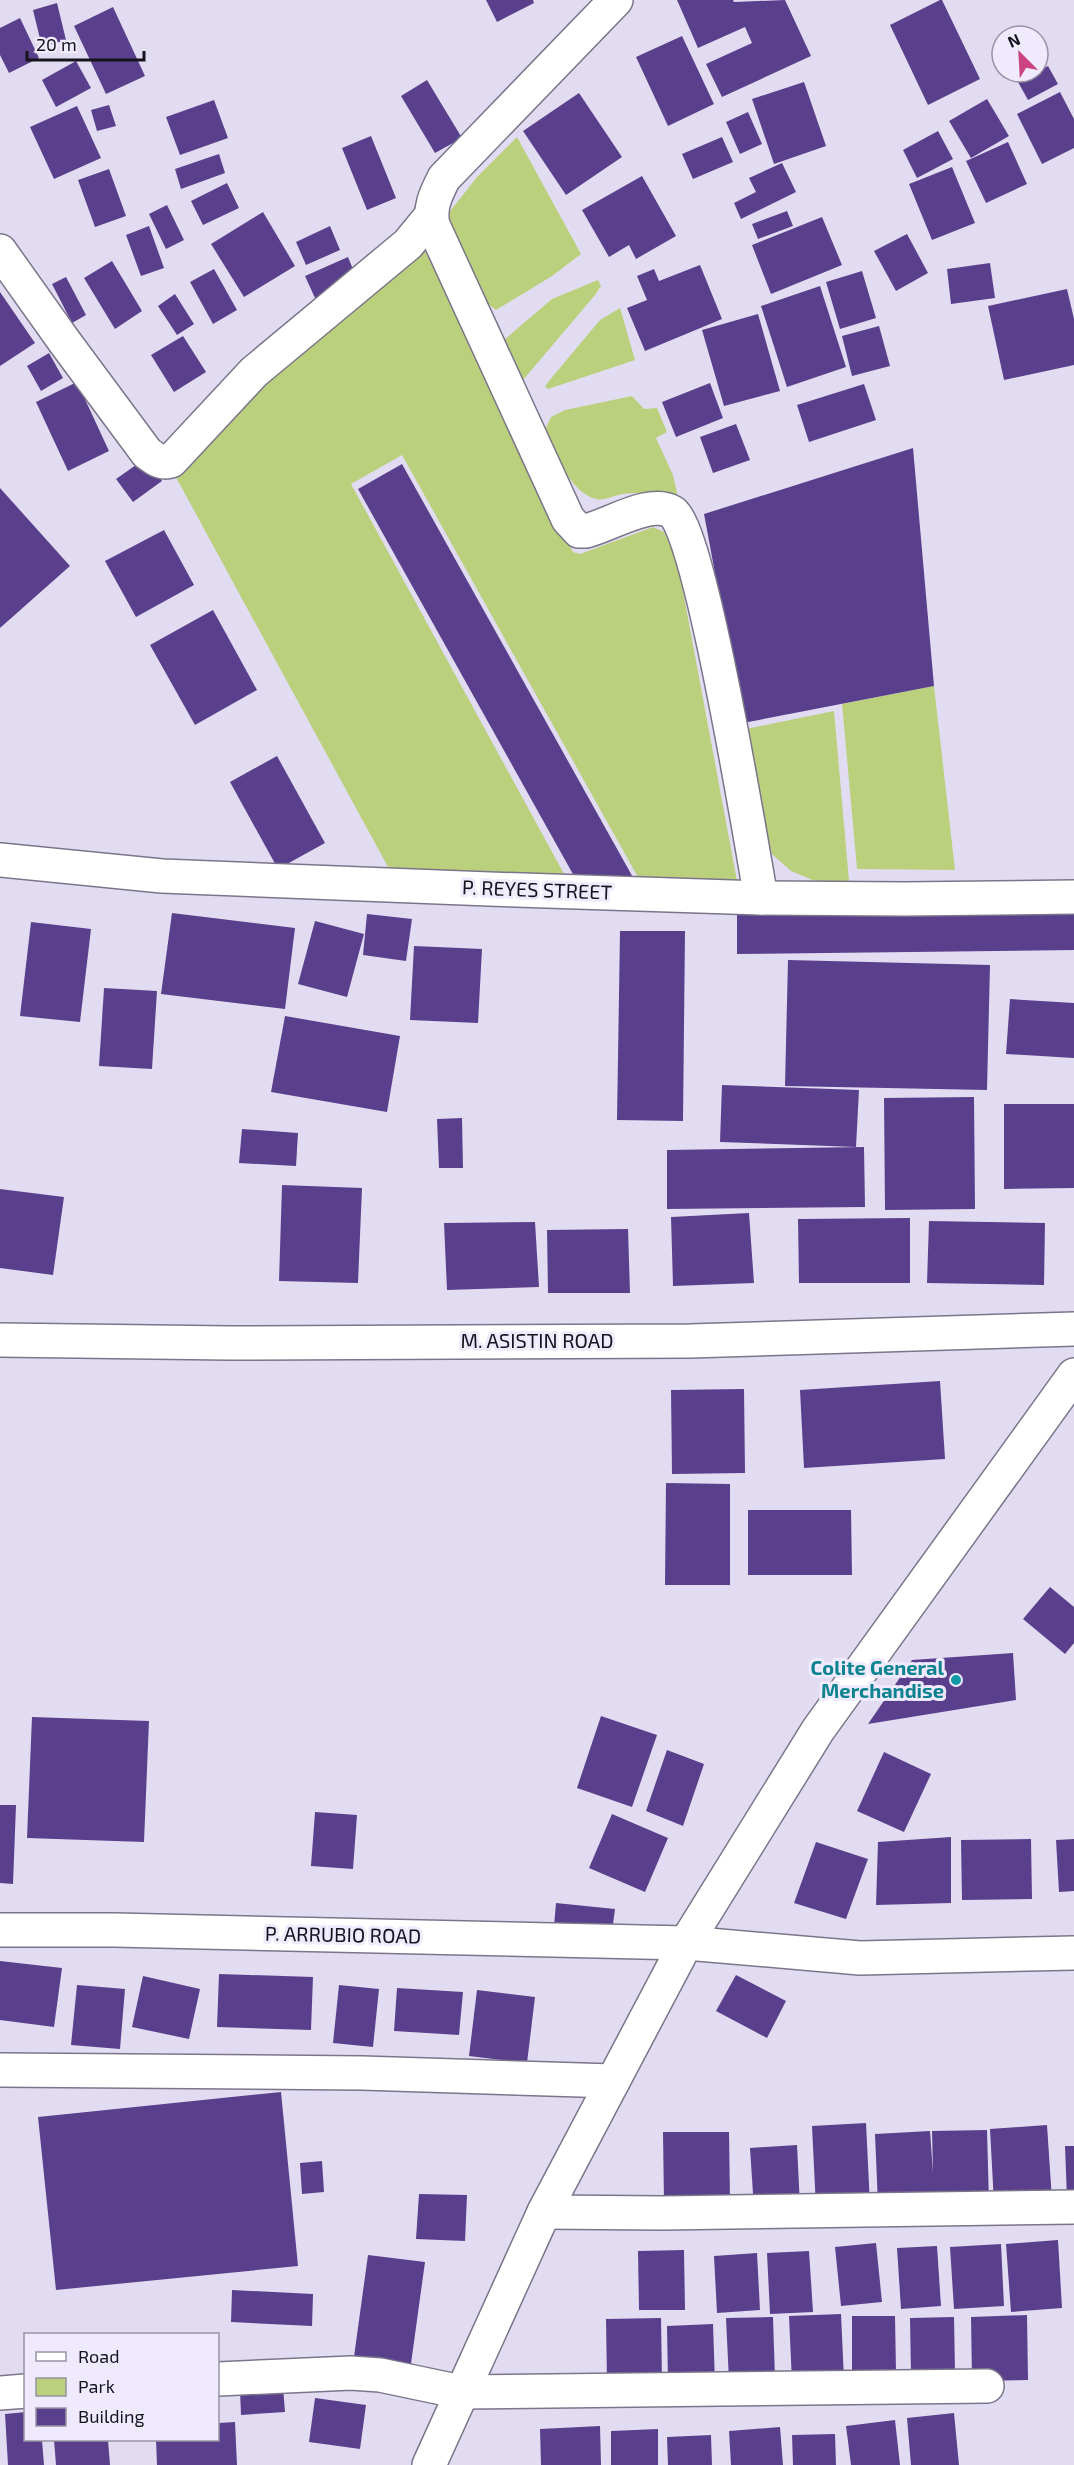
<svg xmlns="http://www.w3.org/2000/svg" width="1074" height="2465" font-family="'Exo 2',sans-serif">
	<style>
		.green { fill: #bbd07c }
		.building { fill: #5a408c }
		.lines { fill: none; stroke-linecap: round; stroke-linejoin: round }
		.street-casing { stroke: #7b758a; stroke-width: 36 }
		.street { stroke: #fff; stroke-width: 33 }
		.culture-dot { fill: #0f9aa8; stroke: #efeafd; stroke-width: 2 }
		.labels { text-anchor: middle; stroke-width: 6; stroke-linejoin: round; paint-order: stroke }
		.street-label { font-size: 20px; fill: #15131b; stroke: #efeafd }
		.culture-label { font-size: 20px; font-weight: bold; fill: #0d838f; stroke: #efeafd; text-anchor: end }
	</style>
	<rect width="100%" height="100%" fill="#e2dcf3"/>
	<!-- green -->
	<g class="green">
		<path d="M517,137L581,254L552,276L496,310C461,283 457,256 447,215L477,177Z"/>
		<path d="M424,249L573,552L580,554L653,527L664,532L677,559L737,881L639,879L402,455L351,484L569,883L394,878L172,470L329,324Z"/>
		<path d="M598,280L601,286L595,295L523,380L504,340L552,299Z"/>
		<path d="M620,308L635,360L548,389L545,386L549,381L600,320Z"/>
		<path d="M632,396L644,409L657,408L667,432L656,438L673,475L678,497C659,493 643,492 623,494C615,495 604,501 596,499C571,493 553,452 545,430L551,417L565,410Z"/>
		<path d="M934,686L955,870L857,869L842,704Z"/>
		<path d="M834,711L849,881H815L791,871L772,854L762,823L746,729Z"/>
	</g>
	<!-- building -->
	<g class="building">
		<path d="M486,0H533L534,3L497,22Z"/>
		<path d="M677,0H733L734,2L785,0L811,56L722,97L706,64L752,43L745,27L698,48Z"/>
		<path d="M940,0H942L980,79L928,105L890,25Z"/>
		<path d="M57,3L66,40L42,47L33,10Z"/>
		<path d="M113,7L145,76L106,94L74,26Z"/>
		<path d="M20,18L39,58L9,73L0,55V28Z"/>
		<path d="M682,36L714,104L668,126L636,57Z"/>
		<path d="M76,61L91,88L56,107L42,80Z"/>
		<path d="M1048,66L1058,84L1028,100L1018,82Z"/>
		<path d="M427,80L462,138L435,153L401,96Z"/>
		<path d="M804,82L826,146L774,164L752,99Z"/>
		<path d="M1060,92L1074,119V148L1042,164L1017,114Z"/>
		<path d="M579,93L622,157L566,195L523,131Z"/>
		<path d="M987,99L1009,136L971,158L949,121Z"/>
		<path d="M214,100L228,138L180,155L166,117Z"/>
		<path d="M109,105L116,126L97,131L91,110Z"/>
		<path d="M77,106L101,158L54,179L30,127Z"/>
		<path d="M748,112L762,144L740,154L726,122Z"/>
		<path d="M938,131L953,159L917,178L903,150Z"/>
		<path d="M371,136L396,198L367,210L342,148Z"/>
		<path d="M722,137L733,162L693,179L682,154Z"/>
		<path d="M1008,142L1027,184L986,203L966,161Z"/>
		<path d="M219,154L225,173L181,189L175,169Z"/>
		<path d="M782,163L796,192L741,219L734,203L756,192L749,178Z"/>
		<path d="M952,167L975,223L932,240L909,184Z"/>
		<path d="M109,169L126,216L95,227L78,180Z"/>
		<path d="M642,176L676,236L636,259L629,245L609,257L582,210Z"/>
		<path d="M227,183L239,208L203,225L191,201Z"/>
		<path d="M167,205L184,240L166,249L149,214Z"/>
		<path d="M787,211L793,226L758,239L752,224Z"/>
		<path d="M263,212L295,266L244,297L211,244Z"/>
		<path d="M822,217L842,265L771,294L752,245Z"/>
		<path d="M149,226L164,268L141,276L126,235Z"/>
		<path d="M330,226L340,250L306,265L296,242Z"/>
		<path d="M907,234L928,273L896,291L874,251Z"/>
		<path d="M348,257L357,279L315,298L305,276Z"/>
		<path d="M112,261L142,311L115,329L84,278Z"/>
		<path d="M990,263L995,298L951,304L947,269Z"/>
		<path d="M700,265L722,319L645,351L627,308L647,300L637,276L654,269L659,281Z"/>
		<path d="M214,269L237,310L213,324L190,282Z"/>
		<path d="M862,271L876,318L840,329L826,282Z"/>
		<path d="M66,277L86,315L72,323L52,284Z"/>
		<path d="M820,286L846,367L787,387L761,306Z"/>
		<path d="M1067,289L1074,319V365L1004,380L988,306Z"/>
		<path d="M0,292L35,343L0,366Z"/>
		<path d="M175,294L194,324L177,335L158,306Z"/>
		<path d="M758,314L780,391L724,406L702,330Z"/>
		<path d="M879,326L890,366L852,376L842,336Z"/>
		<path d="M183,336L206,372L174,392L151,355Z"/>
		<path d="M49,353L63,378L41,391L27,366Z"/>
		<path d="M77,382L109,451L68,471L36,402Z"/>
		<path d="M710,383L723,418L676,437L662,402Z"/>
		<path d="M864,384L876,420L809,442L797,405Z"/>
		<path d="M736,424L750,460L713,473L700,437Z"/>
		<path d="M913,448L934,686L743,723L704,514Z"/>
		<path d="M146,458L162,481L133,502L116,479Z"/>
		<path d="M402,464L635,881L574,876L358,489Z"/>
		<path d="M0,488L70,566L0,628Z"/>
		<path d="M164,530L194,585L136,617L105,561Z"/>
		<path d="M213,610L257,690L195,725L150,645Z"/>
		<path d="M277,756L325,843L278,869L230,782Z"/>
		<path d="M1074,903V950L737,954V907Z"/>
		<path d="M172,913L295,928L285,1009L161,994Z"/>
		<path d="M367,914L412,919L406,961L363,955Z"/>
		<path d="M315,921L364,934L347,997L298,984Z"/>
		<path d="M31,922L91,929L80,1022L20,1016Z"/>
		<path d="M620,931H685L683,1121L617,1120Z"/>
		<path d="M414,946L482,949L478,1023L410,1020Z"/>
		<path d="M788,960L990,965L987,1090L785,1086Z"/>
		<path d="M104,988L157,991L152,1069L99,1066Z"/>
		<path d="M1010,999L1074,1003V1058L1006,1054Z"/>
		<path d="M285,1016L400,1036L387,1112L271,1092Z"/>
		<path d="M722,1085L859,1090L856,1147L720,1142Z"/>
		<path d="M974,1097L975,1209L885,1210L884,1098Z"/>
		<path d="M1004,1104H1074V1188L1004,1189Z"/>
		<path d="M462,1118L463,1168H439L437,1119Z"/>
		<path d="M242,1129L298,1133L296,1166L239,1163Z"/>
		<path d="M864,1147L865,1207L667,1209V1150Z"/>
		<path d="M282,1185L362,1188L358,1283L279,1281Z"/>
		<path d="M0,1189L64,1197L53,1275L0,1268Z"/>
		<path d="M749,1213L754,1283L673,1286L671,1217Z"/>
		<path d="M910,1218V1283H799L798,1219Z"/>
		<path d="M929,1221L1045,1223L1044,1285L927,1283Z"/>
		<path d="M535,1222L539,1287L447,1290L444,1223Z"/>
		<path d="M628,1229L630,1293H548L547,1230Z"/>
		<path d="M940,1381L945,1459L804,1468L800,1390Z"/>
		<path d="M744,1389L745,1473L672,1474L671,1390Z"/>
		<path d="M666,1483L730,1484V1585H665Z"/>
		<path d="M748,1510H851L852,1575H748Z"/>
		<path d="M1050,1587L1074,1607V1643L1065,1654L1023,1619Z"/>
		<path d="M1013,1653L1016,1700L868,1724L912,1660Z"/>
		<path d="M601,1716L657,1735L632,1807L577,1788Z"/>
		<path d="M32,1717L149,1721L144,1842L27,1838Z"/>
		<path d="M667,1750L704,1764L683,1826L646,1811Z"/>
		<path d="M884,1752L931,1774L904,1832L857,1811Z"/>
		<path d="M0,1805H16L13,1884L0,1883Z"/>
		<path d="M315,1812L357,1815L353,1869L311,1866Z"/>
		<path d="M612,1814L668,1838L645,1892L589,1868Z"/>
		<path d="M951,1837V1903L876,1905L878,1842Z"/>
		<path d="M1031,1839L1032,1899L962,1900L961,1840Z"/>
		<path d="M1074,1839V1891L1059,1892L1056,1840Z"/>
		<path d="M816,1842L868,1859L846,1919L794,1903Z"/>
		<path d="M556,1903L615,1909L612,1932L554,1926Z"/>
		<path d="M0,1961L62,1968L54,2027L0,2020Z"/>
		<path d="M219,1974L313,1977L311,2030L217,2027Z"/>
		<path d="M736,1975L786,2001L767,2038L716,2011Z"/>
		<path d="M143,1976L200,1989L189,2039L132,2027Z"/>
		<path d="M77,1985L125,1989L120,2049L71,2045Z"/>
		<path d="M339,1985L379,1989L373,2047L333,2043Z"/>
		<path d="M397,1988L463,1992L459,2035L394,2031Z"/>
		<path d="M477,1990L535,1997L527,2063L469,2056Z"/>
		<path d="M281,2092L298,2266L56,2290L38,2117Z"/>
		<path d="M866,2123L870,2205L816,2208L812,2126Z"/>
		<path d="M1047,2125L1052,2200L994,2203L990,2129Z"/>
		<path d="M987,2130L989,2203L878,2205L875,2134L930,2131L933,2173L932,2131Z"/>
		<path d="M663,2132H729L730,2201L664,2203Z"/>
		<path d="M797,2145L800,2206L754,2209L750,2148Z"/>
		<path d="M1065,2146H1074V2198L1067,2199Z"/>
		<path d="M322,2161L324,2192L302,2194L300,2163Z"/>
		<path d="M419,2194L467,2195L465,2241L416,2239Z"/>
		<path d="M1058,2240L1062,2308L1011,2312L1006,2244Z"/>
		<path d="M876,2243L882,2302L841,2306L835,2247Z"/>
		<path d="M1001,2244L1004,2306L954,2309L950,2247Z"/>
		<path d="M937,2246L941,2306L901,2309L897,2248Z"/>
		<path d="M684,2250L685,2310H639L638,2251Z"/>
		<path d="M809,2251L813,2312L770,2314L767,2253Z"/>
		<path d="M757,2253L760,2310L717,2313L714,2256Z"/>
		<path d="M368,2255L425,2262L410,2371L353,2364Z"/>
		<path d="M232,2290L313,2294L312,2326L231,2322Z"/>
		<path d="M841,2314L844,2379L792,2382L789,2316Z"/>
		<path d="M1027,2315L1028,2380L972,2381L971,2317Z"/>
		<path d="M852,2316H895L896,2372L852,2373Z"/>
		<path d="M773,2317L775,2379L729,2381L726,2318Z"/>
		<path d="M954,2317L955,2373L911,2375L910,2318Z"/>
		<path d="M661,2318L662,2382L607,2383L606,2319Z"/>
		<path d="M713,2324L715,2383L668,2384L667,2326Z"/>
		<path d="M283,2387L285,2412L241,2415L240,2390Z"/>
		<path d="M315,2398L366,2405L360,2449L309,2442Z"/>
		<path d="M26,2412V2440H42L44,2465H8L5,2414Z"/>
		<path d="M954,2413L959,2465H911L907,2418Z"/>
		<path d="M895,2420L900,2465H851L846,2426Z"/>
		<path d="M235,2422L237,2465H157L156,2440H218V2423Z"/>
		<path d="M600,2426L601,2465H541L540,2429Z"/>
		<path d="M780,2427L783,2465H731L729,2431Z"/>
		<path d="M658,2429V2465H611V2431Z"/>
		<path d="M835,2434L836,2465H793L792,2435Z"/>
		<path d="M711,2435L712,2465H668L667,2437Z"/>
		<path d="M54,2440H108L110,2465H56Z"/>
	</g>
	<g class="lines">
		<!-- street casing -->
		<g class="street-casing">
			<g id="street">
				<path d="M616,0L444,178C436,194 429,207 433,225L568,519L579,531H586C610,525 650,499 672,512C700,528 752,847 761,898"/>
				<path d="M0,251L64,341L147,453C155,459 161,464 171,461L254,372L408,244L431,216"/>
				<path d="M0,860L162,876L489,889L761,898L905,899L1074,897"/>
				<path d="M0,1340L229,1343L690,1341L1074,1329"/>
				<path d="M0,1930H115L686,1943L860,1958L1074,1953"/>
				<path d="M0,2070L362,2073L613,2081"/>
				<path d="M544,2212L663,2213L1074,2207"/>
				<path d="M218,2379L351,2373L380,2375L461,2392L987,2386"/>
				<path d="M0,2393L26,2391"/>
				<path d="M429,2465L544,2212L686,1943L818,1730L1074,1375"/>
			</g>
		</g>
		<!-- street -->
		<use href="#street" class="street"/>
	</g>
	<!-- markers -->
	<circle class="culture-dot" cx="956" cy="1680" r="6"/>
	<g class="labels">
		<!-- street labels -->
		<g class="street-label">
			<text transform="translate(537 890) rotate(2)" y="7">P. REYES STREET</text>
			<text x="537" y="1348">M. ASISTIN ROAD</text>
			<text transform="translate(343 1935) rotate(1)" y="7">P. ARRUBIO ROAD</text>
		</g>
		<!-- culture labels -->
		<g class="culture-label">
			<text x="944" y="1675">Colite General<tspan x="944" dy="23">Merchandise</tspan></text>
		</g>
	</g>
	<!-- legend -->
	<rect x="24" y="2333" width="195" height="108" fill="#efeafd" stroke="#9894a3" stroke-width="1.5"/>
	<rect x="36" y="2352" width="30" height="9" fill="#ffffff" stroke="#9894a3" stroke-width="1.5"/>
	<text x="78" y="2363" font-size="18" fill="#15131b">Road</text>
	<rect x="36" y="2378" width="30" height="18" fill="#bbd07c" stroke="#9894a3" stroke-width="1.5"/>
	<text x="78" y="2393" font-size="18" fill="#15131b">Park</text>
	<rect x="36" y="2408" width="30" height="18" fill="#5a408c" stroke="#9894a3" stroke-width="1.5"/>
	<text x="78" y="2423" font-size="18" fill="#15131b">Building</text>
	<!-- north arrow -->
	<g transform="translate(1020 54) rotate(336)"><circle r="28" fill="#efeafd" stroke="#9894a3" stroke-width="1.5"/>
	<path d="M0-4.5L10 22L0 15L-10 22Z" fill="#cb4381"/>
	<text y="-9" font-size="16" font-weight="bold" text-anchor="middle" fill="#15131b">N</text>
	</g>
	<!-- scale -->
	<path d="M27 51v9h117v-9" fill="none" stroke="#15131b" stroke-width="3"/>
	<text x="36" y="51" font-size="18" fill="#15131b" stroke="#efeafd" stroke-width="4.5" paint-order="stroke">20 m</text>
</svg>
